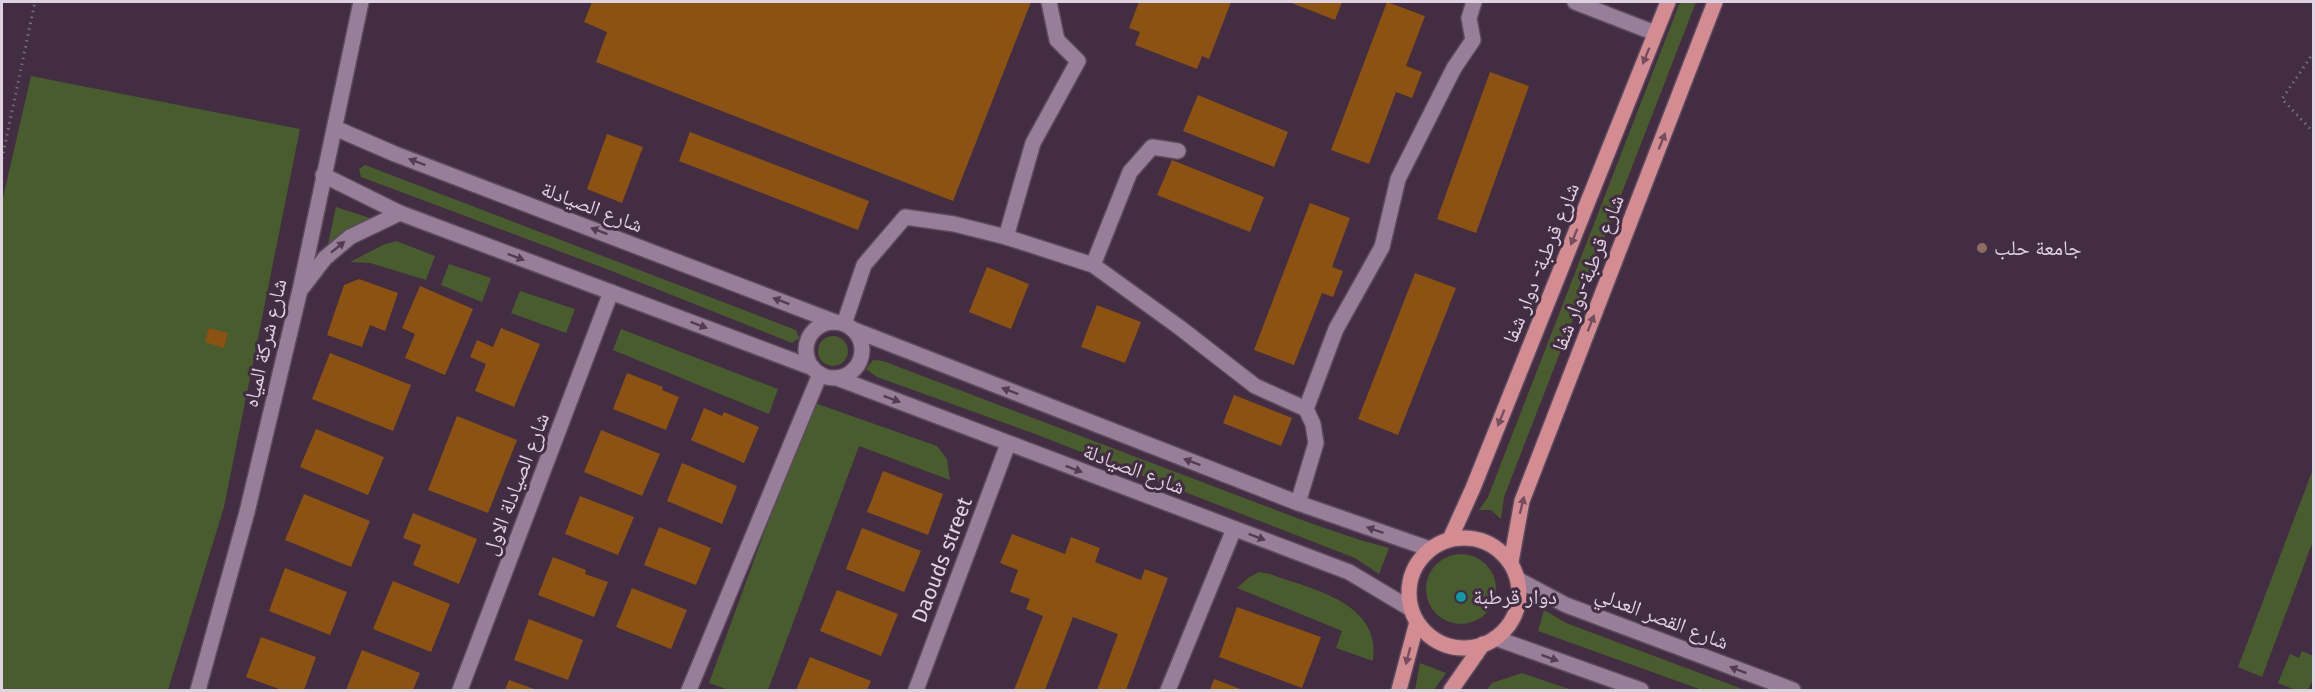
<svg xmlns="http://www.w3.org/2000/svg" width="2315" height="692" font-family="'Fira Sans','Noto Naskh Arabic',sans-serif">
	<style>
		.green { fill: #495c2d }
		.building { fill: #8c5211 }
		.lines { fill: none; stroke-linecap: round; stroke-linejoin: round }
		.minor-casing { stroke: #5c4a5d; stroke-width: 18 }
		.major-casing { stroke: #5c4a5d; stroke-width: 18 }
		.path { stroke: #7c6a7d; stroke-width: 3; stroke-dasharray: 1.5 4.5; stroke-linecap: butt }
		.minor { stroke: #977f99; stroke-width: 15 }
		.major { stroke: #d28c92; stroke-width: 15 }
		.oneway { fill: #744e5f }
		.oneway2 { fill: #533d54 }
		.education-dot { fill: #8d6e63; stroke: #422d43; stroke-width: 2 }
		.culture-dot { fill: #0f9aa8; stroke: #422d43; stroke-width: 2 }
		.labels { text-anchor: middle; stroke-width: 6; stroke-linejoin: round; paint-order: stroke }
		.street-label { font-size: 21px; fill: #e0d3e1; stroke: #422d43 }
		.poi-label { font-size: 21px; fill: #e0d3e1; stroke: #422d43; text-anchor: start }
	</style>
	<rect width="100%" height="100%" fill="#422d43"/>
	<!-- green -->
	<g class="green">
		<path d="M1680,2H1696L1504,497L1501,519L1491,510H1479L1488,497Z"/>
		<path d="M31,76L300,129L224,507L168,690H2V202Z"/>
		<path d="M365,165L796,330L799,338L792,343L604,268L361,177L359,169Z"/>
		<path d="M336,207L370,218L328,244Z"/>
		<path d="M396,241L435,256L426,280L370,263L350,262L383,245Z"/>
		<path d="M449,264L491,278L482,302L441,285Z"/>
		<path d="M520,291L575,309L566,333L511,313Z"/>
		<path d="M621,329L778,389L769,414L613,350Z"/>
		<circle cx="833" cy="351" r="15"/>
		<path d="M873,360L883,361L1310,523L1360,540L1389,548L1379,574L1355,558L1035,434L877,377L866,369Z"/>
		<path d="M812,402L937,446L947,459L950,480L859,446L768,690H729L709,683Z"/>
		<path d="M2313,469V541L2262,677L2238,667Z"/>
		<circle cx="1461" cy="589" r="35"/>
		<path d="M1259,572L1270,574C1305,587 1367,599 1373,643C1374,649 1373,656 1373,661L1336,648L1342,631L1237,588L1248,578Z"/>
		<path d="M1544,610L1566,623L1745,690H1702L1538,631Z"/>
		<path d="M2302,651L2313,656V680L2308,690H2295L2278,683L2290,654L2299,658Z"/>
		<path d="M1420,663L1446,673L1434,690H1415Z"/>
		<path d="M1522,673L1572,690H1486L1492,683Z"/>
	</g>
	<!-- building -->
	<g class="building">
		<path d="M592,2H1031L953,201L596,62L607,32L584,22Z"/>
		<path d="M1139,2H1231L1209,59L1202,56L1197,69L1135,45L1140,32L1129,28Z"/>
		<path d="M1289,2H1342L1335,20Z"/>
		<path d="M1387,2L1425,16L1406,66L1422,72L1412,98L1396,92L1369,164L1331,150Z"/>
		<path d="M1490,72L1529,86L1476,233L1437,219Z"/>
		<path d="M1198,95L1288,132L1274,167L1183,131Z"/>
		<path d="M690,132L869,201L858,230L679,161Z"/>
		<path d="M607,134L643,147L622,203L587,189Z"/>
		<path d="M1172,160L1264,197L1250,232L1157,195Z"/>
		<path d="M1310,203L1350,218L1332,267L1343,271L1333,297L1322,293L1294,365L1254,350Z"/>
		<path d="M987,267L1029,284L1011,329L969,312Z"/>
		<path d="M1415,273L1456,288L1398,435L1358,419Z"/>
		<path d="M359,279L398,293L385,331L370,325L362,347L327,335L344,285Z"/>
		<path d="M420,286L473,309L445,375L405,358L415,334L402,328Z"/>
		<path d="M1097,305L1141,322L1125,363L1081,347Z"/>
		<path d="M209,328L228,333L224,348L205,342Z"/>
		<path d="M501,328L540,344L514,407L475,391L486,364L470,357L477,340L493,347Z"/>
		<path d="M330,353L411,385L393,431L312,399Z"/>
		<path d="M627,373L663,387L662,390L679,397L666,430L613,409Z"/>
		<path d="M1234,395L1292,418L1281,446L1223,423Z"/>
		<path d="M704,408L722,416L724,412L759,427L744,463L691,440Z"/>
		<path d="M457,416L517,440L488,513L428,490Z"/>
		<path d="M316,429L384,457L368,495L300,467Z"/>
		<path d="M601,430L660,454L642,496L584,472Z"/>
		<path d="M682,463L737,486L722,524L667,501Z"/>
		<path d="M883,471L943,494L928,535L867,512Z"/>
		<path d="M304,494L370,521L351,567L285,540Z"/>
		<path d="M580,496L634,517L618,555L565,534Z"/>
		<path d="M413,513L477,539L459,584L413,565L421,545L403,538Z"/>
		<path d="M659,527L711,548L696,585L644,565Z"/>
		<path d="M862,528L921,551L904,592L846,569Z"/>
		<path d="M1012,534L1065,554L1071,537L1100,548L1095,562L1141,580L1145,569L1168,578L1126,690H1097L1118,634L1073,617L1045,690H1014L1043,616L1026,609L1030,599L1010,592L1018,570L1000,563Z"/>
		<path d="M553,557L586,570L585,574L608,582L594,617L538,595Z"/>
		<path d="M285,568L347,592L330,635L269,611Z"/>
		<path d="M393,581L450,604L431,652L373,629Z"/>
		<path d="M632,588L687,610L671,649L616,627Z"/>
		<path d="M837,590L898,614L881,656L820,631Z"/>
		<path d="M1237,607L1321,637L1302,688L1219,657Z"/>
		<path d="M529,619L583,640L568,680L514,660Z"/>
		<path d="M261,637L316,657L304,690H282L246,677Z"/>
		<path d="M362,650L420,673L413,690H346Z"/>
		<path d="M810,657L871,681L867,690H796Z"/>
		<path d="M1214,679L1243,690H1210Z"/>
		<path d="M509,680L537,690H505Z"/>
	</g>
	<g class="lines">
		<!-- minor casing -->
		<g class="minor-casing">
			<g id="minor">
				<path d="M1049,2L1057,40L1078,61L1033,143L1006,237L1093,265L1179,327L1255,386L1306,409L1313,424L1316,443L1298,503"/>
				<path d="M1575,2L1655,33"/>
				<path d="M335,128L395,154L835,322"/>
				<path d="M323,175L400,213"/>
				<path d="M1093,265L1130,172L1152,147L1178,151"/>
				<path d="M302,288L325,258L350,237L400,213L813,368"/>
				<circle cx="834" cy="350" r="28"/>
				<path d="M844,324L864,265L905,217L954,224L1006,237"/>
				<path d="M852,329L1298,503L1430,549"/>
				<path d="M837,378L1349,572L1411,609"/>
				<path d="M1306,409L1336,329L1382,247L1398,179L1454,68L1473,40L1469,18L1474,2"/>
				<path d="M1519,580L1566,605L1793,690"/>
				<path d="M1495,638L1641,690"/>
				<path d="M198,690L247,512L300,290L361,2"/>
				<path d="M460,690L611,292"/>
				<path d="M689,690L820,374"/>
				<path d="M916,690L1008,444"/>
				<path d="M1168,690L1234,529"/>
			</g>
		</g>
		<!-- major casing -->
		<g class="major-casing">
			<g id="major">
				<circle cx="1464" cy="593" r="55"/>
				<path d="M1450,539L1473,488L1668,2"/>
				<path d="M1511,562L1522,501L1715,2"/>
				<path d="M1399,690L1417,622"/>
				<path d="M1451,690L1483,644"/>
			</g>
		</g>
		<!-- path -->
		<g class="path">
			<path d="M2314,52L2282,99L2314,133"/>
			<path d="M2,159L35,2"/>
		</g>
		<!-- minor -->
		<use href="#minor" class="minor"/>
		<!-- major -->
		<use href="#major" class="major"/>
	</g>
	<!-- one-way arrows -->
	<defs><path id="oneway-solid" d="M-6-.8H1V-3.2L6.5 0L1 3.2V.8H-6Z" transform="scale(1.5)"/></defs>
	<g class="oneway">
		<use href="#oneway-solid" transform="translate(1646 56) rotate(112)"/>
		<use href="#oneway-solid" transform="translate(1662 141) rotate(-69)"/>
		<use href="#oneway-solid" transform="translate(1574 237) rotate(112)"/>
		<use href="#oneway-solid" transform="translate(1591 323) rotate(-69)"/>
		<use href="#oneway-solid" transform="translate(1501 418) rotate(112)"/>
		<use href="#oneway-solid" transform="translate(1522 505) rotate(-76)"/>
		<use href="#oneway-solid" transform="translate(1408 656) rotate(105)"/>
	</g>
	<g class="oneway2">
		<use href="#oneway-solid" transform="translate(417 162) rotate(-159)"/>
		<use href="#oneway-solid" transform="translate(599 231) rotate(-159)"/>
		<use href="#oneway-solid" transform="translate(338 247) rotate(-39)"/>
		<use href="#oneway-solid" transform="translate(516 257) rotate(21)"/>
		<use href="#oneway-solid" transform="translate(781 301) rotate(-159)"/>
		<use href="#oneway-solid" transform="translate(699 325) rotate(21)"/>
		<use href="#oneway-solid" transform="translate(1010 391) rotate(-159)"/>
		<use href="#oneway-solid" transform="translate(892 399) rotate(21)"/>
		<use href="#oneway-solid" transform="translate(1192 462) rotate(-159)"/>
		<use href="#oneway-solid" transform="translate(1074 469) rotate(21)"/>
		<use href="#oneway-solid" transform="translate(1375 530) rotate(-161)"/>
		<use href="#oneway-solid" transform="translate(1257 537) rotate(21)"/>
		<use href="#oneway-solid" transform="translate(1550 658) rotate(20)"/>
		<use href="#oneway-solid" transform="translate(1738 670) rotate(-159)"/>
	</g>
	<!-- markers -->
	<circle class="education-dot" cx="1982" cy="248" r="6"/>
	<circle class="culture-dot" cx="1461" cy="597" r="6"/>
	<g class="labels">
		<!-- street labels -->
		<g class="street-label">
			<text transform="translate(592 207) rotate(21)" y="7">شارع الصيادلة</text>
			<text transform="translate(1541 263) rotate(-68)" y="7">شارع قرطبة- دوار شفا</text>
			<text transform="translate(1588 273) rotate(-69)" y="7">شارع قرطبة-دوار شفا</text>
			<text transform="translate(265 343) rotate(-77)" y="7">شارع شركة المياه</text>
			<text transform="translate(1134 469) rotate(21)" y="7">شارع الصيادلة</text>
			<text transform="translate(516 484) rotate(-69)" y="7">شارع الصيادلة الاول</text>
			<text transform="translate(942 560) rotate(-69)" y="7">Daouds street</text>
			<text transform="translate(1662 618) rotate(21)" y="7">شارع القصر العدلي</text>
		</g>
		<!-- poi labels -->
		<g class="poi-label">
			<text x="1994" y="255">جامعة حلب</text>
			<text x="1473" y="604">دوار قرطبة</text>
		</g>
	</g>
	<!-- border -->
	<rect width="2315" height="692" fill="none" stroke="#e0d3e1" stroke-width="6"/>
</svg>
